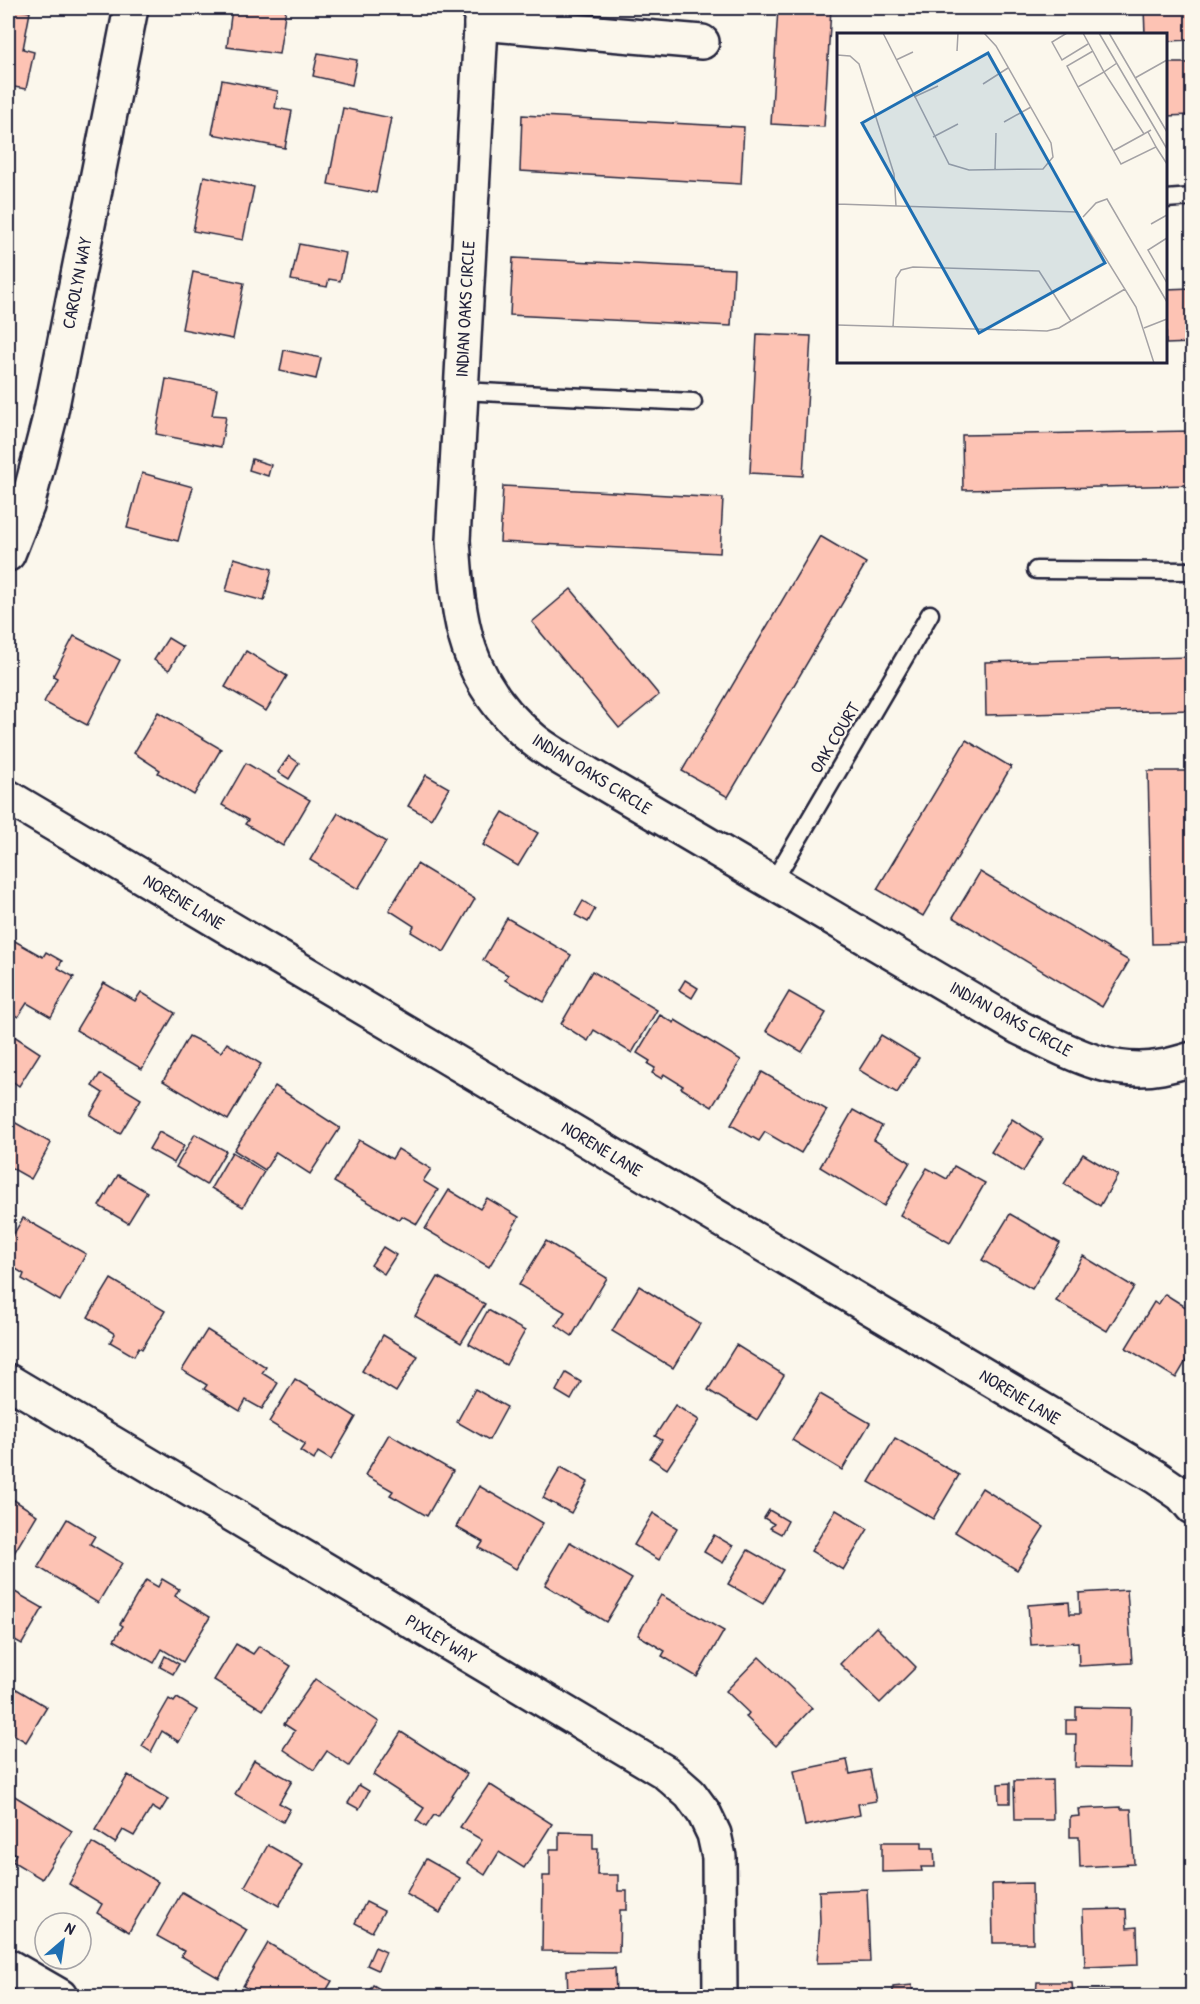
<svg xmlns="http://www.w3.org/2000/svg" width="1200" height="2004" font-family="'Patrick Hand',sans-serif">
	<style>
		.building { fill: #fdc3b4; stroke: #22223b; stroke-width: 1.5 }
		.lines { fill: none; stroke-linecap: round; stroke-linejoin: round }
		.lane-casing { stroke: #22223b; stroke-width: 21 }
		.street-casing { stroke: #22223b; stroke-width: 38 }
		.lane { stroke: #fbf7ec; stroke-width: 16 }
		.street { stroke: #fbf7ec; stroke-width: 33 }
		.labels { text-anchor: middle; stroke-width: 4.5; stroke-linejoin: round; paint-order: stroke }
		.street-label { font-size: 18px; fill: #22223b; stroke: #fbf7ec }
		.inset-road { fill: none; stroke: #a4a2a5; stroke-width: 1.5 }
		.view { fill: #1f6fb2; fill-opacity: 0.15; stroke: #1f6fb2; stroke-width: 3 }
		.inset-edge { fill: none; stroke: #22223b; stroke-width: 3 }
	</style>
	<rect width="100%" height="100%" fill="#fbf7ec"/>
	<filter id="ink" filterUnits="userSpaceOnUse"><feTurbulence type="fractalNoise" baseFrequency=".0167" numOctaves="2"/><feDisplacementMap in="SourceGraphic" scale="12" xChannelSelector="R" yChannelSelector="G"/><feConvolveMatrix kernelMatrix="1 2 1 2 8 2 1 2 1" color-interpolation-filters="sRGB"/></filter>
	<g filter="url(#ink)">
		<!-- building -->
		<g class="building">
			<path d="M8,8L30,12L23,49L34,52L26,89L8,86Z"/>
			<path d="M232,8H286L279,54L227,47Z"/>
			<path d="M778,8H831L824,127L771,124Z"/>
			<path d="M1144,8H1192V40L1166,41V34H1145Z"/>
			<path d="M318,53L357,60L352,85L313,76Z"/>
			<path d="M1166,63H1192V115L1166,116Z"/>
			<path d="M222,80L278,91L275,108L292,111L285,148L212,134Z"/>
			<path d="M343,108L391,118L376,193L328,184Z"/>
			<path d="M522,115L744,127L741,184L520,171Z"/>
			<path d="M204,176L254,187L243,240L193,231Z"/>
			<path d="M299,244L346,253L340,281L329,279L327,287L291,280Z"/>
			<path d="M513,258L734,269L731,326L510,315Z"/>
			<path d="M193,272L244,283L233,339L182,329Z"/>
			<path d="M1192,288V343L1166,344V289Z"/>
			<path d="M757,334L811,336L803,476L750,473Z"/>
			<path d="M284,350L321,358L316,379L280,371Z"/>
			<path d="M166,379L217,389L212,415L226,416L221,447L156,434Z"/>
			<path d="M1192,431V485L963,490L962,435Z"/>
			<path d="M252,459L271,465L268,476L249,470Z"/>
			<path d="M142,473L193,487L178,541L127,528Z"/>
			<path d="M503,486L723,498L720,553L500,542Z"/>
			<path d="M820,536L866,563L728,797L682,771Z"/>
			<path d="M234,558L272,569L264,601L226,591Z"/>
			<path d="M571,589L659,695L619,728L532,622Z"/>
			<path d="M74,636L120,660L87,725L44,702L57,678L53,676Z"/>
			<path d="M168,638L183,647L169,670L154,660Z"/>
			<path d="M246,651L287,676L266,711L225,687Z"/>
			<path d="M1192,657V710L986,715L985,662Z"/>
			<path d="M158,712L221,749L194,795L158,773L160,770L134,753Z"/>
			<path d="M966,740L1011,767L923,916L877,889Z"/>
			<path d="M289,756L299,763L289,779L278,772Z"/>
			<path d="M246,763L310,800L283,846L245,824L248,820L222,805Z"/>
			<path d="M1148,771H1192V943L1152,944Z"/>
			<path d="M426,775L449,788L431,819L408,806Z"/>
			<path d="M503,812L538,833L518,866L483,845Z"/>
			<path d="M338,813L386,842L358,889L310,860Z"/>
			<path d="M417,864L475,899L444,952L411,932L414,926L389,910Z"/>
			<path d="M980,872L1129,961L1102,1007L953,917Z"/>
			<path d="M583,901L595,909L588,922L575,915Z"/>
			<path d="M507,918L571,955L544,1002L505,980L508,975L483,960Z"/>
			<path d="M13,940L43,957L46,952L62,961L58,968L74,977L51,1017L27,1003L18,1017L8,1011V949Z"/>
			<path d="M592,971L657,1010L632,1053L594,1030L588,1041L561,1024Z"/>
			<path d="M685,980L698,988L692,998L679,990Z"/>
			<path d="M104,983L135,1001L141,992L175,1013L142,1069L76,1030Z"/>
			<path d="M789,992L826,1013L802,1052L766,1031Z"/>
			<path d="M660,1015L674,1023L675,1020L741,1060L712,1107L681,1088L683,1086L664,1074L662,1079L652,1073L655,1068L648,1064L650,1061L637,1053Z"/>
			<path d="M881,1035L919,1058L897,1093L859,1070Z"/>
			<path d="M14,1036L40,1053L19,1086L8,1078V1046Z"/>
			<path d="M189,1036L221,1052L227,1043L261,1064L228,1120L163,1081Z"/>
			<path d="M762,1072L827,1110L801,1153L765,1132L759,1141L731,1125Z"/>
			<path d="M100,1074L141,1099L120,1134L90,1115L103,1093L92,1086Z"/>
			<path d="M275,1086L340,1128L310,1174L276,1152L265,1170L234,1150Z"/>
			<path d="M853,1110L882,1126L874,1140L910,1162L884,1206L820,1167Z"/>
			<path d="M1012,1119L1043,1139L1023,1172L991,1152Z"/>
			<path d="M14,1122L51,1143L31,1179L8,1166V1134Z"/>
			<path d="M159,1132L184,1146L174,1163L149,1149Z"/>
			<path d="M195,1134L226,1151L206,1185L176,1167Z"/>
			<path d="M359,1140L392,1159L398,1149L431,1169L423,1181L438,1190L417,1224L402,1216L399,1220L334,1182Z"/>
			<path d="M232,1152L264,1172L243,1207L211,1188Z"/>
			<path d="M1083,1154L1118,1175L1100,1206L1064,1184Z"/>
			<path d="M954,1166L985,1183L950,1243L900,1215L927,1168L947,1179Z"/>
			<path d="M118,1175L147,1192L128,1223L99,1206Z"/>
			<path d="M449,1190L480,1209L487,1198L519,1217L489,1267L425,1229Z"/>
			<path d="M1010,1214L1060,1243L1032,1289L982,1260Z"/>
			<path d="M23,1218L86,1254L60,1301L22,1279L24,1274L8,1264V1244Z"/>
			<path d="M546,1241L607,1278L572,1336L556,1325L565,1312L519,1285Z"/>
			<path d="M383,1247L396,1255L384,1274L371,1265Z"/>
			<path d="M1083,1256L1134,1287L1107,1331L1056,1301Z"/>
			<path d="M438,1277L485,1304L461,1343L415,1316Z"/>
			<path d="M111,1279L165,1311L142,1349L139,1347L134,1356L110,1342L115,1334L88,1317Z"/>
			<path d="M639,1286L700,1324L673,1368L612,1331Z"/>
			<path d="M1165,1294L1192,1311V1318L1189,1324L1192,1327V1351L1176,1378L1126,1348L1154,1302L1158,1305Z"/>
			<path d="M488,1310L525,1331L506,1365L469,1344Z"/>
			<path d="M207,1330L266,1367L262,1373L278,1383L262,1409L246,1400L240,1411L204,1389L207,1385L182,1370Z"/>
			<path d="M383,1335L418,1356L396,1392L362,1371Z"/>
			<path d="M736,1345L784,1375L757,1420L708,1390Z"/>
			<path d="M566,1373L581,1382L571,1400L556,1391Z"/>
			<path d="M295,1379L356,1417L331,1460L318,1452L314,1460L300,1451L305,1444L269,1422Z"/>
			<path d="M475,1389L507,1407L489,1440L457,1422Z"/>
			<path d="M820,1394L870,1423L842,1470L792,1440Z"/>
			<path d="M675,1405L699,1420L667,1469L650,1458L662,1440L655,1436Z"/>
			<path d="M389,1434L453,1471L427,1516L390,1495L393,1491L365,1475Z"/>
			<path d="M895,1438L959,1475L933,1519L869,1482Z"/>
			<path d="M561,1467L588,1482L571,1513L543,1498Z"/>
			<path d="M479,1486L543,1523L516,1569L479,1548L483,1542L456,1527Z"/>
			<path d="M982,1488L1044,1527L1017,1570L955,1532Z"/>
			<path d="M8,1496L37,1515L8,1563Z"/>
			<path d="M769,1510L788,1521L781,1534L770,1528L774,1524L764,1518Z"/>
			<path d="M836,1510L868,1529L843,1570L811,1551Z"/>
			<path d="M653,1513L677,1528L659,1560L634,1545Z"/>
			<path d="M67,1519L95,1536L90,1544L122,1563L98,1603L38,1567Z"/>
			<path d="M714,1535L733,1546L723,1563L704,1552Z"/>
			<path d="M570,1542L632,1579L606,1622L545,1585Z"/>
			<path d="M748,1550L783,1570L763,1604L728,1584Z"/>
			<path d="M162,1579L179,1589L175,1596L210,1617L183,1662L162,1649L154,1663L114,1640L123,1626L120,1624L146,1580L158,1587Z"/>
			<path d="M8,1588L43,1608L22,1644L8,1636Z"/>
			<path d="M1127,1590L1132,1663L1079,1666L1078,1642L1031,1645L1028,1605L1069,1602L1070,1614H1080L1079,1593Z"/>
			<path d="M661,1595L724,1631L697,1677L662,1656L665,1651L638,1635Z"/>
			<path d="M876,1627L916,1667L880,1703L840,1664Z"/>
			<path d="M236,1644L253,1654L259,1646L291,1666L263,1710L214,1680Z"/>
			<path d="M165,1656L179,1664L173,1674L160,1667Z"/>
			<path d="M759,1657L812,1708L776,1746L746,1717L749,1713L726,1691Z"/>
			<path d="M315,1679L379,1722L349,1766L327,1751L314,1770L283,1749L295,1731L284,1724Z"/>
			<path d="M13,1687L47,1707L26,1742L8,1731V1697Z"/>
			<path d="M177,1698L197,1710L179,1742L162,1731L151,1752L142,1746L169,1699L174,1702Z"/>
			<path d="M1076,1707L1131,1708L1130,1768L1075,1767L1076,1734H1066V1720H1076Z"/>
			<path d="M401,1732L467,1774L438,1817L434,1815L426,1827L416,1820L424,1808L373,1775Z"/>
			<path d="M254,1760L292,1781L279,1803L290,1809L283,1822L235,1794Z"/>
			<path d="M847,1760L850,1774L870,1770L876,1801L858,1804L860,1815L805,1826L794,1771Z"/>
			<path d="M128,1775L168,1799L160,1812L152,1807L134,1836L123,1830L115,1843L95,1830Z"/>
			<path d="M1052,1780L1053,1820H1015L1014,1781Z"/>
			<path d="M1010,1783V1803H999L998,1784Z"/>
			<path d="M489,1784L552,1824L524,1868L499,1852L485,1875L467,1863L482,1840L460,1827Z"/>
			<path d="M359,1785L369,1791L359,1809L348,1803Z"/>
			<path d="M8,1792L72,1831L42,1879L12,1861L16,1854L8,1849Z"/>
			<path d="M1121,1807V1809H1131L1134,1864L1080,1867L1079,1837H1070V1817L1079,1816L1078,1809Z"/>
			<path d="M559,1832L593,1833V1849H598L597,1875H618V1891H627V1910H620L619,1952L542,1951L543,1876H550V1849H559Z"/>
			<path d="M882,1842H922V1848H934L935,1867H921L922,1871L882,1872Z"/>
			<path d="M92,1843L158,1882L129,1932L97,1913L102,1904L69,1884Z"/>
			<path d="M268,1845L303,1865L279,1906L245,1886Z"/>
			<path d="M426,1859L460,1878L440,1913L406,1894Z"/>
			<path d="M1032,1883L1033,1943H993L992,1884Z"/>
			<path d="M867,1889L870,1962L817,1963L820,1922L819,1891Z"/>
			<path d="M182,1892L247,1930L219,1978L181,1956L184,1951L157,1936Z"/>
			<path d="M366,1902L384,1911L372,1932L355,1923Z"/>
			<path d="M1126,1909L1127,1928L1137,1927L1138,1965L1085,1967L1083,1910Z"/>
			<path d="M268,1943L332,1981L323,1996H261L243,1986Z"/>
			<path d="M375,1947L386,1952L378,1970L367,1965Z"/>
			<path d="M615,1968L616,1996H568L567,1970Z"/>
			<path d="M1037,1982H1072L1073,1996H1036Z"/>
			<path d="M373,1985L389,1994L388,1996H366Z"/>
			<path d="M912,1985L913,1996H893V1987Z"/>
			<path d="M866,1992V1996H814V1994Z"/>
			<rect x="1089" y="1992" width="51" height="4"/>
		</g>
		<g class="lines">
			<!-- lane casing -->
			<g class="lane-casing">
				<g id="lane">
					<path d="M1166,199L1192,197"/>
					<path d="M461,391L693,402"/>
					<path d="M1036,570L1192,571"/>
					<path d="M773,882L930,614"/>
				</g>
			</g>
			<!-- street casing -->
			<g class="street-casing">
				<g id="street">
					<path d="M482,8L453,540C458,622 465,684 534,740C550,753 570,763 588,774L1020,1028C1063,1049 1110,1077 1161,1067C1172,1065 1182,1062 1192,1059"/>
					<path d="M481,23L702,42"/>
					<path d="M8,554L27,506L49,421L131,8"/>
					<path d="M8,797L1156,1477L1182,1495L1192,1507"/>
					<path d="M8,1381L665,1772L690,1794L704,1813L714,1834L719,1857L720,1996"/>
					<path d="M8,1966L60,1996"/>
				</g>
			</g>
			<!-- lane -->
			<use href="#lane" class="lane"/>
			<!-- street -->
			<use href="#street" class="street"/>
		</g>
	</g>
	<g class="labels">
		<!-- street labels -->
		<g class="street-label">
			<text transform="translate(77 283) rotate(-79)" y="6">CAROLYN WAY</text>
			<text transform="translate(465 309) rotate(-87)" y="6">INDIAN OAKS CIRCLE</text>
			<text transform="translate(835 738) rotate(-59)" y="6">OAK COURT</text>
			<text transform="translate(592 774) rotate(32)" y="6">INDIAN OAKS CIRCLE</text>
			<text transform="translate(184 902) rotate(31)" y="6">NORENE LANE</text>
			<text transform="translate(1011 1019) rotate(29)" y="6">INDIAN OAKS CIRCLE</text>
			<text transform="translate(602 1149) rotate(31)" y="6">NORENE LANE</text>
			<text transform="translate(1020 1397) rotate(31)" y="6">NORENE LANE</text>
			<text transform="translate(441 1639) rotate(31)" y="6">PIXLEY WAY</text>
		</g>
	</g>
	<!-- overview -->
	<g transform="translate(837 33)">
		<rect width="330" height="330" fill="#fbf7ec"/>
		<path class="inset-road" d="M46,0L112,131L132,137L206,136L216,124L214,110L159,13L147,0M230,0L215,9L225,27L251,11M246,0L267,39L241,54L230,33L256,18M262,0L330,116M272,0L330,99M120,18L121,0M0,22L13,23L22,31L57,141L59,173M59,27L76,19M280,30L267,39L307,101L314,97M298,45L330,27M146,51L171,35M241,54L284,131L319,114L311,99M77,64L101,53M167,89L194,74M96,104L121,91M319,114L330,131M276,118L307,101M158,137L159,100M0,144V216M0,171L240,179L299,274L317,330M246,184L259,170L270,166L330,269M314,191L330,182M330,205L311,217L330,250M0,292L210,298L222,295L288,256M56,294L59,245L64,237L76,234L202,238L234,288M307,295L330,286"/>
		<path class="view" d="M151,20L268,230L142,300L25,90Z"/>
		<rect width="330" height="330" class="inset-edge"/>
	</g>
	<!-- margin -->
	<rect width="1200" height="2004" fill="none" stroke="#fbf7ec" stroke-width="30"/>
	<rect x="15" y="15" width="1170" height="1974" fill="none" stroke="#22223b" stroke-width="2" filter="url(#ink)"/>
	<!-- north arrow -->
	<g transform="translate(63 1941) rotate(29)"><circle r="28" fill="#fbf7ec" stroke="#a4a2a5" stroke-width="1.5"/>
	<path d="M0-4.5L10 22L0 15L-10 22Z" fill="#1f6fb2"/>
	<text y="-9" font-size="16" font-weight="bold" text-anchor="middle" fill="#22223b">N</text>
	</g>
</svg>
